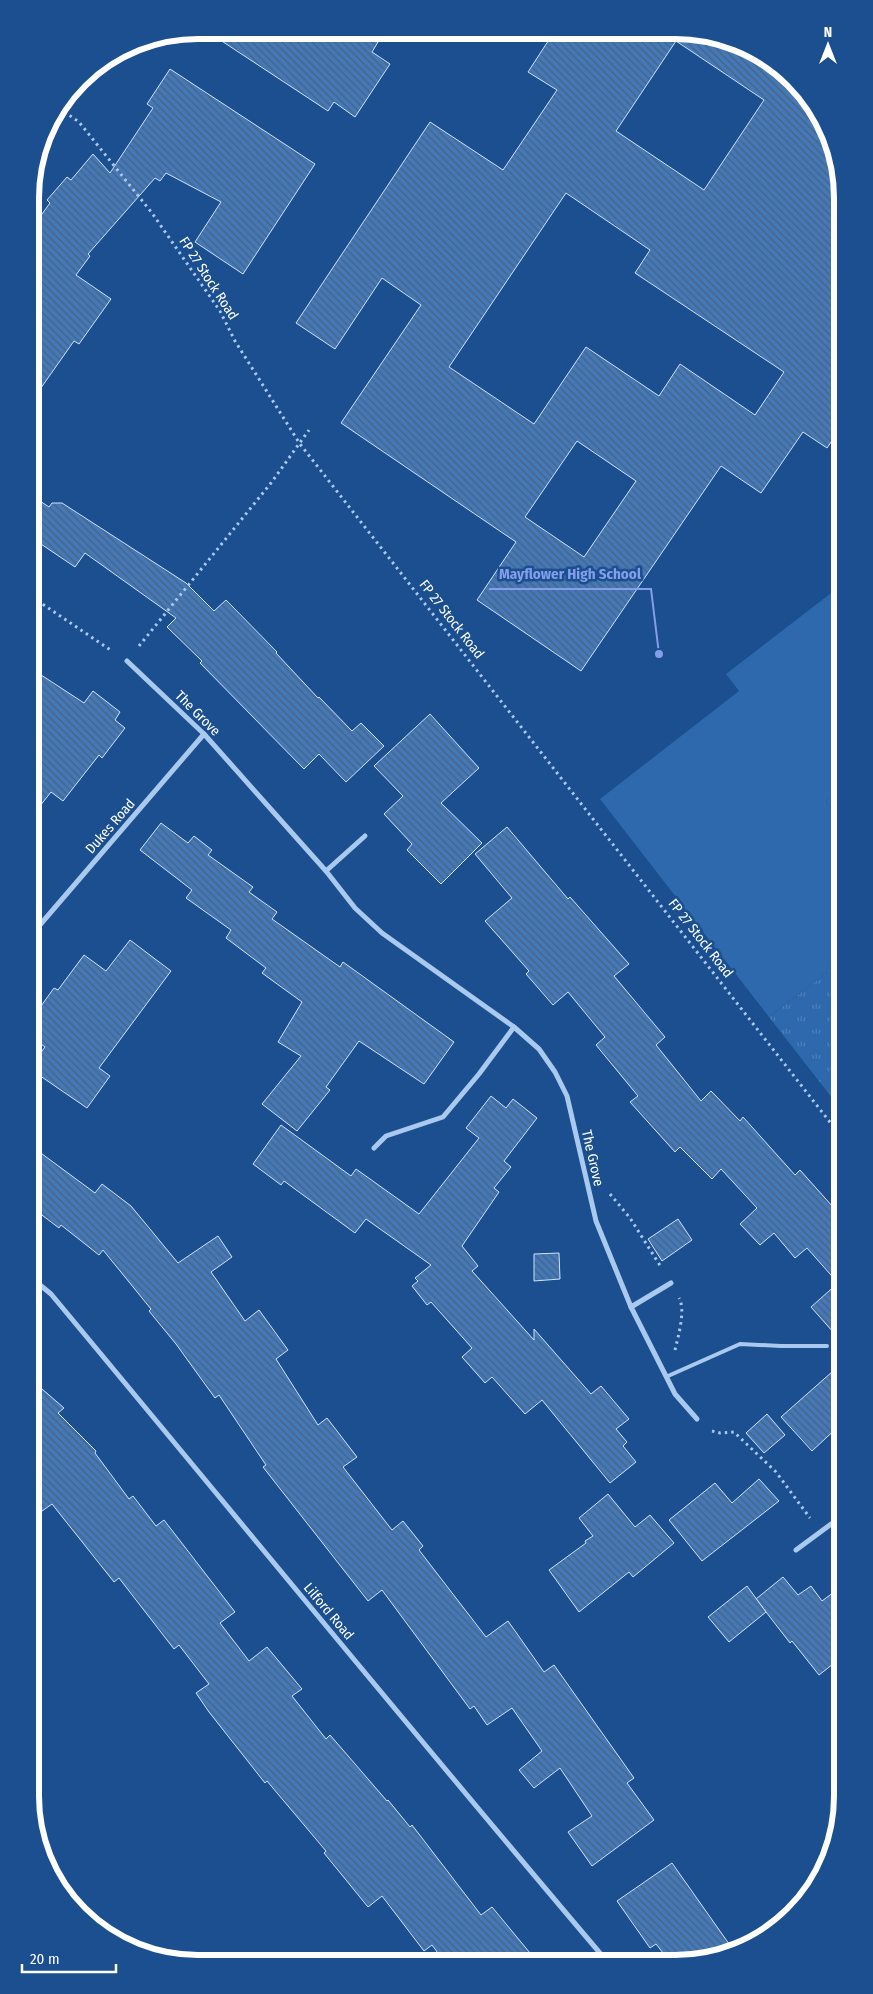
<svg xmlns="http://www.w3.org/2000/svg" width="873" height="1994" font-family="'Fira Sans Condensed',sans-serif">
	<style>
		.park { fill: url(#park-tufts) }
		.pitch { fill: #2e69ad }
		.building { fill: url(#building-back-hatch); stroke: #cfe3fa; fill-rule: evenodd }
		.lines { fill: none; stroke-linecap: round; stroke-linejoin: round }
		.path { stroke: #a9c9ee; stroke-width: 3; stroke-dasharray: 2.5 4; stroke-linecap: butt }
		.lane { stroke: #a9c9ee; stroke-width: 4 }
		.street { stroke: #a9c9ee; stroke-width: 5 }
		.labels { text-anchor: middle; stroke-width: 5; stroke-linejoin: round; paint-order: stroke }
		.street-label { font-size: 14px; fill: #fff; stroke: #1b4f8f }
		.rim { fill: none; stroke: #fff; stroke-width: 6 }
		.leader { fill: none; stroke: #839eea; stroke-width: 2 }
		.callout-dot { fill: #839eea; stroke: #1b4f8f; stroke-width: 2 }
		.callout-label { font-size: 15px; text-anchor: middle; font-weight: bold; fill: #839eea; stroke: #1b4f8f; stroke-width: 5; stroke-linejoin: round; paint-order: stroke }
	</style>
	<defs>
		<pattern id="park-tufts" width="24" height="20" patternUnits="userSpaceOnUse" patternTransform="scale(1.25)"><rect width="24" height="20" fill="#2e69ad"/><path d="M3 7l-1-3M5 7V3M7 7l1-3M15 17l-1-3M17 17v-4M19 17l1-3" fill="none" stroke="#4d80b9"/></pattern>
		<pattern id="building-back-hatch" width="6" height="6" patternUnits="userSpaceOnUse" patternTransform="scale(1.25)"><rect width="6" height="6" fill="#4478b7"/><path d="M-1 5l2 2M0 0l6 6M5-1l2 2" fill="none" stroke="#486282"/></pattern>
	</defs>
	<rect width="100%" height="100%" fill="#1b4f8f"/>
	<!-- park -->
	<g class="park">
		<path d="M839,790V818L826,801Z"/>
		<path d="M840,962V1108L769,1017Z"/>
	</g>
	<!-- pitch -->
	<path class="pitch" d="M839,587V790L826,801L839,818L840,962L769,1017L600,799L739,691L726,674Z"/>
	<!-- building -->
	<g class="building">
		<path d="M205,30L360,31L378,42L372,52L390,64L355,117L334,102L328,111Z"/>
		<path d="M554,32L708,33L786,72L815,105L837,154L838,432L827,448L803,432L761,493L721,466L581,671L477,600L516,542L341,423L421,305L382,278L335,349L296,323L430,122L503,170L557,90L528,72ZM676,41L764,100L704,190L616,131ZM566,193L650,250L635,273L784,372L755,415L680,364L659,396L586,347L534,424L449,367ZM577,441L636,481L584,557L525,517Z"/>
		<path d="M170,69L315,164L243,274L195,242L221,202L166,173L160,181L155,178L88,254L90,256L76,275L111,299L79,344L74,341L31,402V229L50,203L47,200L67,177L71,180L93,154L110,173L153,108L147,104Z"/>
		<path d="M31,495L49,507L52,503H62L186,583L214,611L226,600L277,652L276,653L318,698L319,697L352,731L361,723L384,746L346,782L319,754L304,769L200,663L202,661L167,627L176,618L85,553L75,567L32,538Z"/>
		<path d="M32,669L84,703L93,691L120,712L115,720L125,728L102,758L99,755L63,801L51,792L32,816Z"/>
		<path d="M430,714L479,768L441,803L482,843L441,884L407,850L412,844L384,814L403,796L374,766Z"/>
		<path d="M161,823L188,843L194,836L212,850L208,855L253,887L249,892L277,912L272,919L340,967L343,962L454,1042L424,1084L359,1041L326,1087L330,1090L297,1131L262,1104L301,1056L278,1042L302,1002L262,973L266,968L226,938L231,930L186,898L192,890L140,850Z"/>
		<path d="M507,827L568,899L570,897L629,964L614,976L665,1037L656,1045L701,1101L711,1091L740,1121L743,1117L795,1175L800,1170L841,1216V1341L811,1307L838,1283L807,1248L795,1258L774,1233L760,1245L740,1224L757,1208L721,1169L712,1179L680,1147L675,1152L630,1102L638,1096L596,1045L605,1037L568,992L553,1005L526,974L529,971L485,921L512,898L475,854Z"/>
		<path d="M130,940L171,971L99,1068L110,1076L87,1108L33,1071V1063L45,1047L33,1038V1017L54,988L58,990L84,955L106,971Z"/>
		<path d="M491,1096L506,1108L513,1099L537,1118L504,1161L511,1167L494,1188L499,1192L462,1246L478,1266L472,1271L534,1340V1329L591,1394L601,1386L629,1419L616,1429L627,1442L623,1446L636,1462L610,1483L542,1400L525,1414L492,1377L485,1383L462,1357L472,1348L431,1302L427,1305L412,1286L418,1281L415,1278L431,1265L366,1219L355,1233L284,1181L281,1185L253,1164L281,1125L351,1176L356,1169L419,1214L479,1138L466,1128Z"/>
		<path d="M34,1148L95,1193L102,1184L131,1206L178,1263L218,1236L232,1257L211,1272L245,1321L259,1310L288,1350L276,1359L318,1425L327,1418L357,1457L343,1467L392,1530L403,1521L423,1546L419,1550L486,1637L508,1621L544,1672L554,1665L634,1778L627,1783L654,1820L592,1866L568,1832L592,1816L560,1768L534,1788L519,1770L542,1751L512,1708L487,1725L474,1706L470,1709L382,1590L368,1601L263,1467L266,1465L219,1395L215,1398L176,1344L149,1311L151,1309L103,1250L99,1255L61,1225L59,1228L34,1209Z"/>
		<path d="M678,1219L692,1240L662,1261L648,1239Z"/>
		<path d="M559,1253L560,1279L534,1281V1254Z"/>
		<path d="M841,1364V1424L812,1451L781,1417Z"/>
		<path d="M34,1382L64,1408L58,1413L96,1451L95,1453L129,1499L133,1496L156,1526L164,1520L235,1612L220,1623L249,1661L267,1647L302,1689L292,1696L326,1739L330,1735L387,1801L388,1800L410,1827L412,1825L481,1915L492,1907L535,1959L443,1960L432,1945L424,1951L382,1896L368,1907L324,1853L326,1851L267,1781L265,1783L209,1712L196,1693L209,1684L179,1645L174,1649L119,1578L114,1582L52,1504L35,1516Z"/>
		<path d="M767,1414L785,1435L764,1453L746,1433Z"/>
		<path d="M759,1479L779,1501L702,1561L669,1520L715,1483L732,1503Z"/>
		<path d="M608,1494L635,1527L650,1515L674,1543L633,1577L629,1572L579,1612L549,1570L586,1543L585,1541L593,1536L579,1518Z"/>
		<path d="M783,1577L798,1595L811,1586L822,1601L842,1586V1657L819,1675L792,1641L790,1643L756,1599Z"/>
		<path d="M747,1586L766,1612L729,1642L708,1617Z"/>
		<path d="M672,1863L734,1951L719,1958H667L656,1944L650,1948L617,1901Z"/>
	</g>
	<g class="lines">
		<!-- path -->
		<g class="path">
			<path d="M59,108L79,122L152,213L220,311L235,341L300,444L840,1135"/>
			<path d="M32,597L112,651"/>
			<path d="M139,646L271,483L309,430"/>
			<path d="M610,1194L630,1218L661,1267"/>
			<path d="M675,1350C678,1337 686,1310 679,1298"/>
			<path d="M712,1431L720,1433L734,1432L776,1472L810,1518"/>
		</g>
		<!-- lane -->
		<path class="lane" d="M668,1376L740,1344L781,1346H827"/>
		<!-- street -->
		<g class="street">
			<path d="M127,661L204,734L326,871L355,908L382,933L514,1027L539,1049L555,1072L567,1096L596,1221L631,1307L671,1283"/>
			<path d="M326,871L365,836"/>
			<path d="M33,933L204,734"/>
			<path d="M374,1148L386,1136L443,1117L479,1074L514,1027"/>
			<path d="M34,1280L51,1294C235,1515 418,1739 605,1959"/>
			<path d="M631,1307L675,1394L697,1419"/>
			<path d="M796,1550L842,1516"/>
		</g>
	</g>
	<g class="labels">
		<!-- street labels -->
		<g class="street-label">
			<text transform="translate(209 278) rotate(57)" y="5">FP 27 Stock Road</text>
			<text transform="translate(452 619) rotate(52)" y="5">FP 27 Stock Road</text>
			<text transform="translate(198 713) rotate(45)" y="5">The Grove</text>
			<text transform="translate(110 826) rotate(-49)" y="5">Dukes Road</text>
			<text transform="translate(701 938) rotate(52)" y="5">FP 27 Stock Road</text>
			<text transform="translate(593 1158) rotate(77)" y="5">The Grove</text>
			<text transform="translate(329 1611) rotate(50)" y="5">Lilford Road</text>
		</g>
	</g>
	<!-- crop -->
	<path d="M0 0H873V1994H0ZM198 39H675A159 159 0 0 1 834 198V1796A159 159 0 0 1 675 1955H198A159 159 0 0 1 39 1796V198A159 159 0 0 1 198 39Z" fill="#1b4f8f" fill-rule="evenodd"/>
	<path class="rim" d="M198 39H675A159 159 0 0 1 834 198V1796A159 159 0 0 1 675 1955H198A159 159 0 0 1 39 1796V198A159 159 0 0 1 198 39Z"/>
	<!-- callouts -->
	<path class="leader" d="M659 654L651 589H489"/>
	<circle class="callout-dot" cx="659" cy="654" r="5"/>
	<g class="callout-label">
		<text x="570" y="579">Mayflower High School</text>
	</g>
	<!-- north arrow -->
	<g transform="translate(828 45)" stroke="#1b4f8f" stroke-width="4" paint-order="stroke">
	<path d="M0-4L9 19L0 12L-9 19Z" fill="#ffffff"/>
	<text y="-8" font-size="14" font-weight="bold" text-anchor="middle" fill="#ffffff">N</text>
	</g>
	<!-- scale -->
	<path d="M22 1964v8h94v-8" fill="none" stroke="#ffffff" stroke-width="2.5"/>
	<text x="30" y="1964" font-size="15" fill="#ffffff" stroke="#1b4f8f" stroke-width="4" paint-order="stroke">20 m</text>
</svg>
